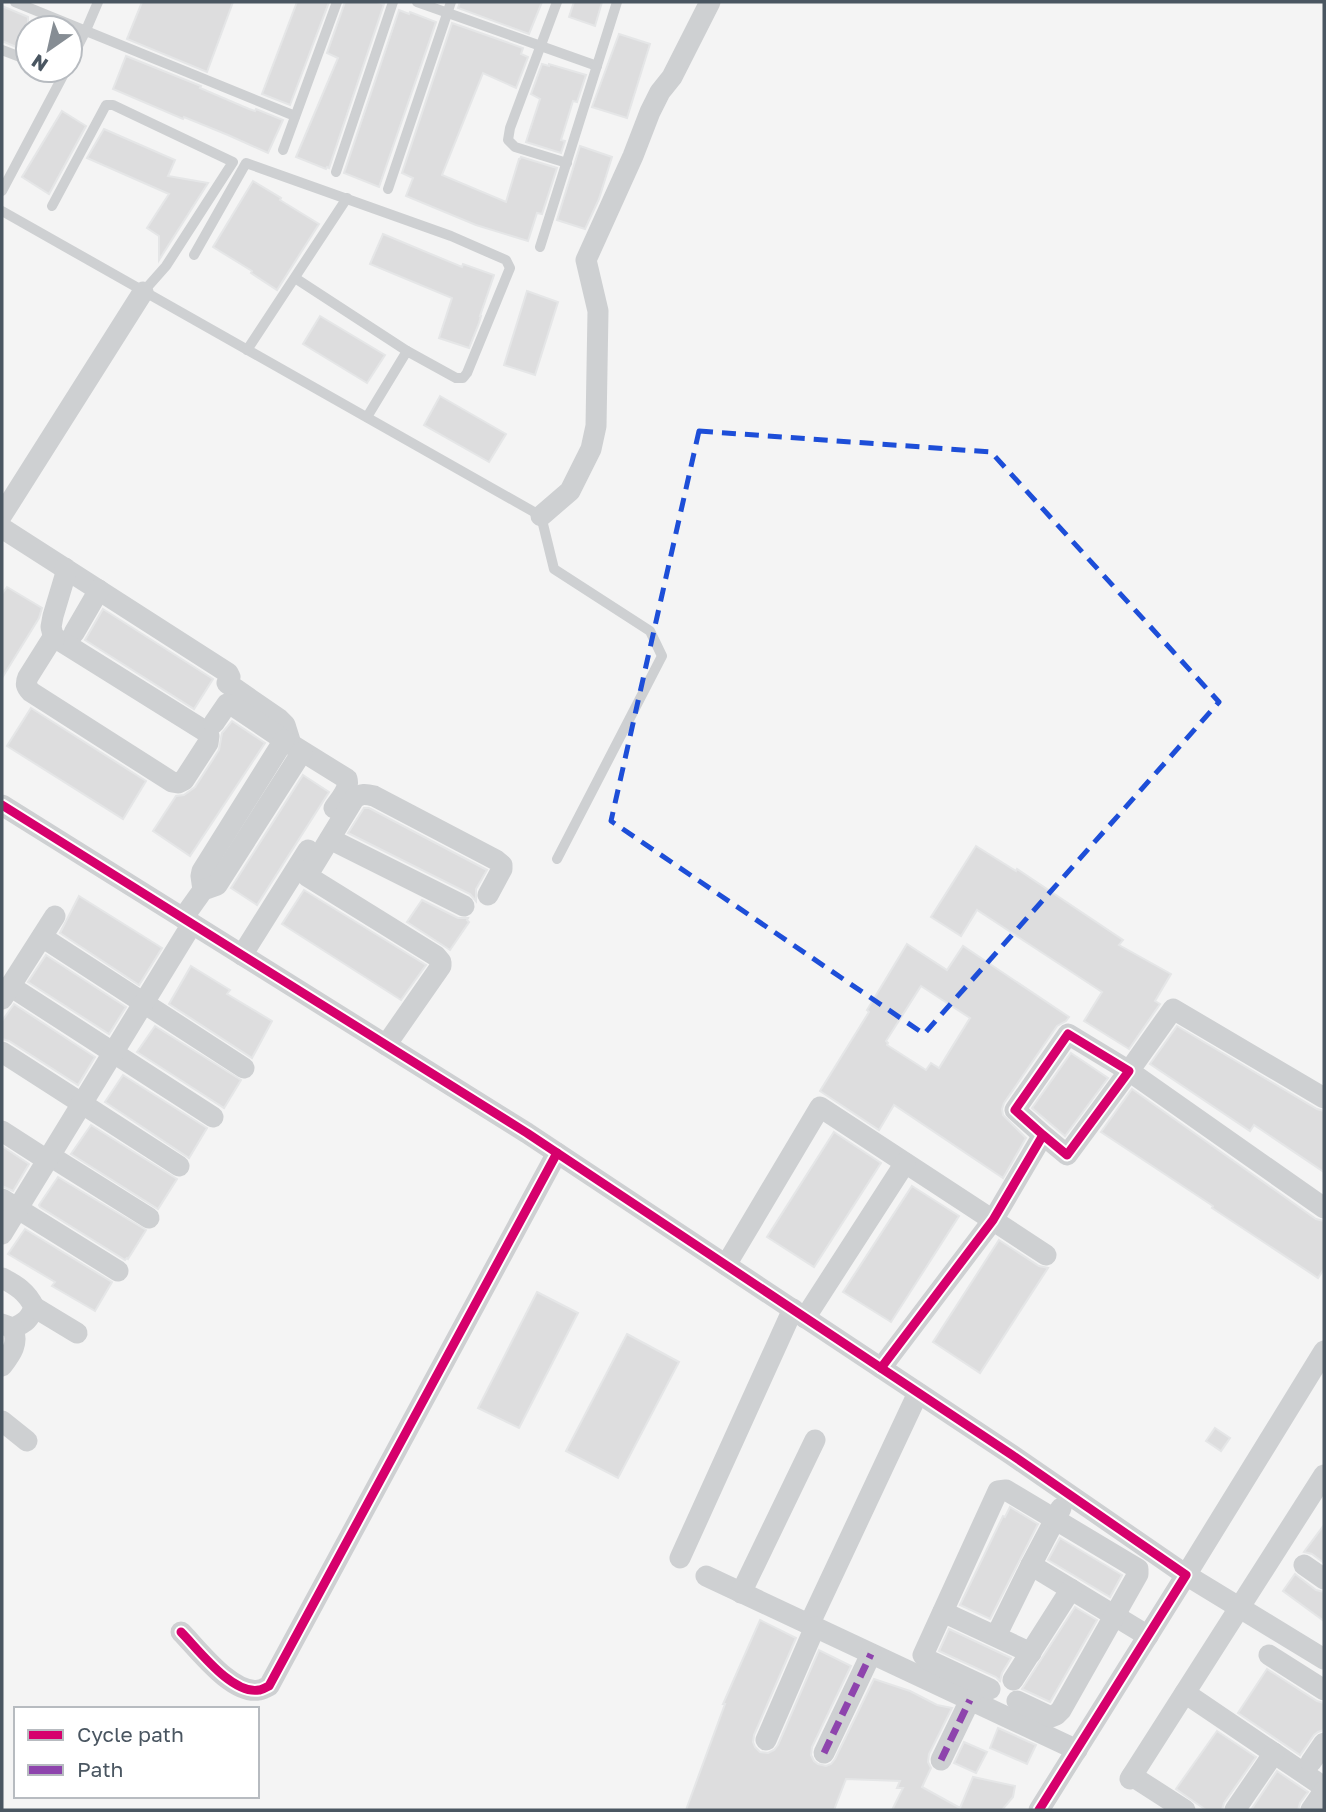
<svg xmlns="http://www.w3.org/2000/svg" width="1326" height="1812" font-family="'Golos Text',sans-serif">
	<style>
		.building { fill: #ddddde; stroke: #e5e6e7; stroke-width: 2; fill-rule: evenodd }
		.lines { fill: none; stroke-linecap: round; stroke-linejoin: round }
		.service { stroke: #ced0d2; stroke-width: 10 }
		.minor { stroke: #ced0d2; stroke-width: 21 }
		.quiet { stroke: #8e44ad; stroke-width: 7; stroke-dasharray: 14 7; stroke-linecap: butt }
		.cycleway-casing { stroke: #fff; stroke-width: 13 }
		.cycleway { stroke: #d6006c; stroke-width: 9 }
		.marked { fill: none; stroke: #1d4ed8; stroke-width: 5; stroke-dasharray: 14 9; stroke-linejoin: round }
	</style>
	<rect width="100%" height="100%" fill="#f4f4f4"/>
	<!-- building -->
	<g class="building">
		<path d="M142,2H233L207,72L127,39Z"/>
		<path d="M297,2H329L290,105L262,94Z"/>
		<path d="M345,2H377L384,4L329,168L327,167L326,169L296,157L338,58L327,53Z"/>
		<path d="M460,2H542L529,34L458,8Z"/>
		<path d="M574,2H602L595,26L569,17Z"/>
		<path d="M2,6L28,17V52L2,41Z"/>
		<path d="M399,10L409,14L410,12L436,22L379,187L344,173Z"/>
		<path d="M452,23L523,48L521,54L528,57L516,88L483,73L442,175L506,202L519,159H520L521,157L557,168L542,214L537,213L528,241L476,225L406,196L413,178L402,173Z"/>
		<path d="M619,34L650,44L627,118L592,107Z"/>
		<path d="M126,56L201,86L200,88L249,109L255,111L256,109L283,120L268,153L228,135L184,117L183,119L113,89Z"/>
		<path d="M542,64L549,66V64L586,75L577,102L573,101L561,140L565,141L561,153L526,142L540,99L531,94Z"/>
		<path d="M62,111L86,126L49,194L22,177Z"/>
		<path d="M104,129L175,160L168,176L208,183L159,260V236L147,228L169,194L87,158Z"/>
		<path d="M580,146L612,157L599,199L585,229L557,220Z"/>
		<path d="M253,181L281,198L280,200L319,224L277,290L251,273L252,271L213,247Z"/>
		<path d="M383,234L462,267L463,264L494,275L480,316H481L479,323L469,348L439,338L452,298L370,264Z"/>
		<path d="M527,291L558,302L535,375L504,365Z"/>
		<path d="M320,316L385,355L367,383L303,344Z"/>
		<path d="M440,396L506,434L489,462L424,425Z"/>
		<path d="M7,587L42,608L39,618L2,678V594Z"/>
		<path d="M103,609L213,679L194,709L85,640Z"/>
		<path d="M31,708L146,781L123,819L7,746Z"/>
		<path d="M232,721L265,743L190,856L153,831L176,796L184,795L195,787L219,750L222,733Z"/>
		<path d="M303,775L329,792L257,905L231,888Z"/>
		<path d="M364,808H369L487,870L476,889V901L470,894L348,833Z"/>
		<path d="M976,846L1016,871L1017,869L1123,940L1119,945L1171,974L1155,1001L1160,1004L1129,1049L1084,1021L1102,992L977,910L961,936L931,917Z"/>
		<path d="M304,890L426,965L401,1000L282,924Z"/>
		<path d="M79,896L162,948L139,985L60,933Z"/>
		<path d="M422,900L458,918H468L467,920L469,922L450,950L407,922Z"/>
		<path d="M907,944L947,970L963,946L1069,1017L1066,1021L1057,1026L1004,1103L1002,1109L1003,1115L1026,1138L1003,1178L894,1105L879,1130L820,1091L869,1012L867,1010ZM921,986L970,1018L939,1068L931,1063L926,1070L887,1045L888,1043L886,1041Z"/>
		<path d="M46,955L126,1007L109,1034L28,982Z"/>
		<path d="M191,966L230,990L227,994L272,1021L252,1058L169,1004Z"/>
		<path d="M14,1004L95,1057L78,1085L9,1041L2,1039V1021Z"/>
		<path d="M155,1026L241,1080L224,1108L137,1052Z"/>
		<path d="M1177,1026L1317,1109L1324,1111V1172L1254,1125L1250,1131L1150,1064Z"/>
		<path d="M1071,1053L1108,1078L1065,1136L1032,1108Z"/>
		<path d="M123,1075L207,1128L189,1158L105,1102Z"/>
		<path d="M1132,1089L1316,1219L1324,1221V1269L1318,1278L1212,1208L1213,1206L1101,1132Z"/>
		<path d="M91,1125L177,1179L158,1209L71,1154Z"/>
		<path d="M834,1132L881,1163L814,1267L767,1237Z"/>
		<path d="M2,1146L29,1164L13,1191L2,1186Z"/>
		<path d="M58,1177L146,1230L128,1259L127,1258L125,1260L40,1207L39,1205Z"/>
		<path d="M912,1186L959,1216L891,1322L843,1292Z"/>
		<path d="M25,1229L112,1282L95,1311L52,1286L55,1282L8,1254Z"/>
		<path d="M999,1240L1039,1266L1048,1268L980,1373L933,1342Z"/>
		<path d="M537,1292L578,1313L519,1428L478,1408Z"/>
		<path d="M627,1334L679,1362L618,1478L566,1451Z"/>
		<path d="M1215,1428L1230,1438L1221,1451L1206,1441Z"/>
		<path d="M1010,1507L1038,1524L990,1619L960,1605L1003,1516L1005,1517Z"/>
		<path d="M1324,1525V1563L1312,1554L1304,1552Z"/>
		<path d="M1060,1538L1122,1575L1110,1597L1048,1560Z"/>
		<path d="M1295,1574L1316,1590L1324,1592V1621L1283,1591Z"/>
		<path d="M1075,1607L1097,1620L1050,1702L1022,1689Z"/>
		<path d="M760,1620L796,1638L754,1735L753,1742L755,1747L760,1752L768,1753L774,1750L778,1745L819,1650L851,1666L812,1747L811,1755L814,1761L818,1764L826,1766L831,1764L835,1759L874,1679L910,1691L937,1705L952,1708L929,1754L928,1762L931,1768L922,1787L960,1808L973,1777L1015,1786L1013,1797L1002,1810H892L903,1788H897L900,1781L846,1779L834,1810H686L725,1704H723Z"/>
		<path d="M949,1629L1011,1658L1002,1673L1000,1681L996,1677L939,1651Z"/>
		<path d="M1267,1669L1317,1701L1324,1703V1730L1318,1732L1314,1735L1300,1755L1238,1713Z"/>
		<path d="M998,1728L1036,1745L1027,1764L990,1748Z"/>
		<path d="M1217,1731L1256,1757L1224,1803L1222,1810H1206L1176,1789Z"/>
		<path d="M964,1742L987,1752L976,1773L954,1763Z"/>
		<path d="M1277,1771L1308,1792L1300,1803L1298,1810H1251Z"/>
	</g>
	<g class="lines">
		<!-- service -->
		<g class="service">
			<path d="M15,2L295,116"/>
			<path d="M417,2L597,66"/>
			<path d="M557,2L510,128L508,140L515,147L567,163"/>
			<path d="M2,50L28,60"/>
			<path d="M70,62L86,30L98,2"/>
			<path d="M283,150L337,2"/>
			<path d="M336,172L393,2"/>
			<path d="M388,189L451,2"/>
			<path d="M2,191L66,70"/>
			<path d="M52,206L106,105H113L233,162L166,266L143,292"/>
			<path d="M2,211L541,516L554,569L650,631L662,656L557,859"/>
			<path d="M540,247L617,2"/>
			<path d="M194,255L246,163L451,236L506,260L510,268L467,373L463,378H456L407,351L367,417"/>
			<path d="M295,278L407,351"/>
			<path d="M247,350L347,198"/>
		</g>
		<!-- minor -->
		<g class="minor">
			<path d="M2,515L143,292"/>
			<path d="M541,516L570,491L591,449L596,426L598,311L586,260L633,156L650,112L660,92L672,77L710,2"/>
			<path d="M2,528L228,673L230,677L227,683L279,719L285,725L291,744"/>
			<path d="M74,633L99,590"/>
			<path d="M54,639L59,640L208,733L209,736L208,743L184,780L178,783L172,782L31,692C26,687 25,684 28,677L50,642Z"/>
			<path d="M54,639L51,627L53,616L65,576V568"/>
			<path d="M214,723L227,704L232,705L284,740L347,779C350,789 340,799 334,808"/>
			<path d="M2,805L527,1133L1012,1455L1186,1575L1039,1810"/>
			<path d="M330,839L464,906"/>
			<path d="M203,890L201,876L202,871L284,740"/>
			<path d="M183,918L203,890L217,885L302,752"/>
			<path d="M42,937L244,1068"/>
			<path d="M242,955L308,850"/>
			<path d="M10,986L213,1117"/>
			<path d="M2,999L55,916"/>
			<path d="M386,1045L441,966V962L436,956L307,876L354,799C361,793 366,794 374,796L496,860L502,865V869L488,895"/>
			<path d="M2,1052L179,1166"/>
			<path d="M1324,1098L1173,1009L1129,1071L1324,1208"/>
			<path d="M2,1131L47,1160"/>
			<path d="M50,1156L149,1218"/>
			<path d="M2,1199L118,1271"/>
			<path d="M2,1234L192,924"/>
			<path d="M726,1265L820,1107L1046,1255"/>
			<path d="M2,1278C16,1285 27,1292 34,1307C30,1319 25,1323 13,1328L2,1324"/>
			<path d="M34,1307L77,1333"/>
			<path d="M805,1318L905,1163"/>
			<path d="M1324,1351L1186,1575L1324,1659"/>
			<path d="M2,1366C11,1354 19,1344 13,1328"/>
			<path d="M881,1368L993,1220L1043,1135L1067,1155L1129,1071L1068,1034L1015,1110L1043,1135"/>
			<path d="M2,1421L27,1441"/>
			<path d="M1061,1508L1031,1565L1148,1636"/>
			<path d="M680,1558L793,1309"/>
			<path d="M1304,1565L1324,1579"/>
			<path d="M706,1576L1077,1750"/>
			<path d="M741,1593L815,1440"/>
			<path d="M943,1612L1031,1653"/>
			<path d="M809,1625L918,1393"/>
			<path d="M181,1632C198,1649 232,1695 259,1690C262,1690 266,1687 269,1686L557,1153"/>
			<path d="M996,1636L1031,1565"/>
			<path d="M1269,1655L1324,1690"/>
			<path d="M1013,1680L1071,1589"/>
			<path d="M990,1689L926,1659L923,1655L998,1491L1006,1490L1138,1569V1574L1061,1710L1056,1715L1051,1717L1017,1701"/>
			<path d="M1185,1693L1324,1787"/>
			<path d="M766,1740L815,1627"/>
			<path d="M824,1753L871,1654"/>
			<path d="M941,1760L970,1700"/>
			<path d="M1311,1762L1324,1743"/>
			<path d="M1132,1776L1185,1810"/>
			<path d="M1130,1779L1324,1475"/>
			<path d="M1235,1810L1274,1753"/>
			<path d="M1311,1810L1324,1791"/>
		</g>
		<!-- quiet -->
		<g class="quiet">
			<path d="M824,1753L871,1654"/>
			<path d="M941,1760L970,1700"/>
		</g>
		<!-- cycleway casing -->
		<g class="cycleway-casing">
			<g id="cycleway">
				<path d="M2,805L527,1133L1012,1455L1186,1575L1039,1810"/>
				<path d="M881,1368L993,1220L1043,1135L1067,1155L1129,1071L1068,1034L1015,1110L1043,1135"/>
				<path d="M181,1632C198,1649 232,1695 259,1690C262,1690 266,1687 269,1686L557,1153"/>
			</g>
		</g>
		<!-- cycleway -->
		<use href="#cycleway" class="cycleway"/>
	</g>
	<!-- marked area -->
	<path class="marked" d="M699,431L991,452L1219,702L924,1034L611,821Z"/>
	<!-- border -->
	<rect width="1326" height="1812" fill="none" stroke="#4a5661" stroke-width="7"/>
	<!-- legend -->
	<rect x="14" y="1707" width="245" height="91" fill="#ffffff" stroke="#b7bbc0" stroke-width="2"/>
	<rect x="28" y="1730" width="35" height="10" fill="#d6006c" stroke="#b7bbc0" stroke-width="2"/>
	<text x="77" y="1742" font-size="21" fill="#4a5661">Cycle path</text>
	<rect x="28" y="1765" width="35" height="10" fill="#8e44ad" stroke="#b7bbc0" stroke-width="2"/>
	<text x="77" y="1777" font-size="21" fill="#4a5661">Path</text>
	<!-- north arrow -->
	<g transform="translate(49 49) rotate(214)"><circle r="33" fill="#ffffff" stroke="#b7bbc0" stroke-width="2"/>
	<path d="M0-5L12 26L0 18L-12 26Z" fill="#868d94"/>
	<text y="-10" font-size="19" font-weight="bold" text-anchor="middle" fill="#4a5661">N</text>
	</g>
</svg>
